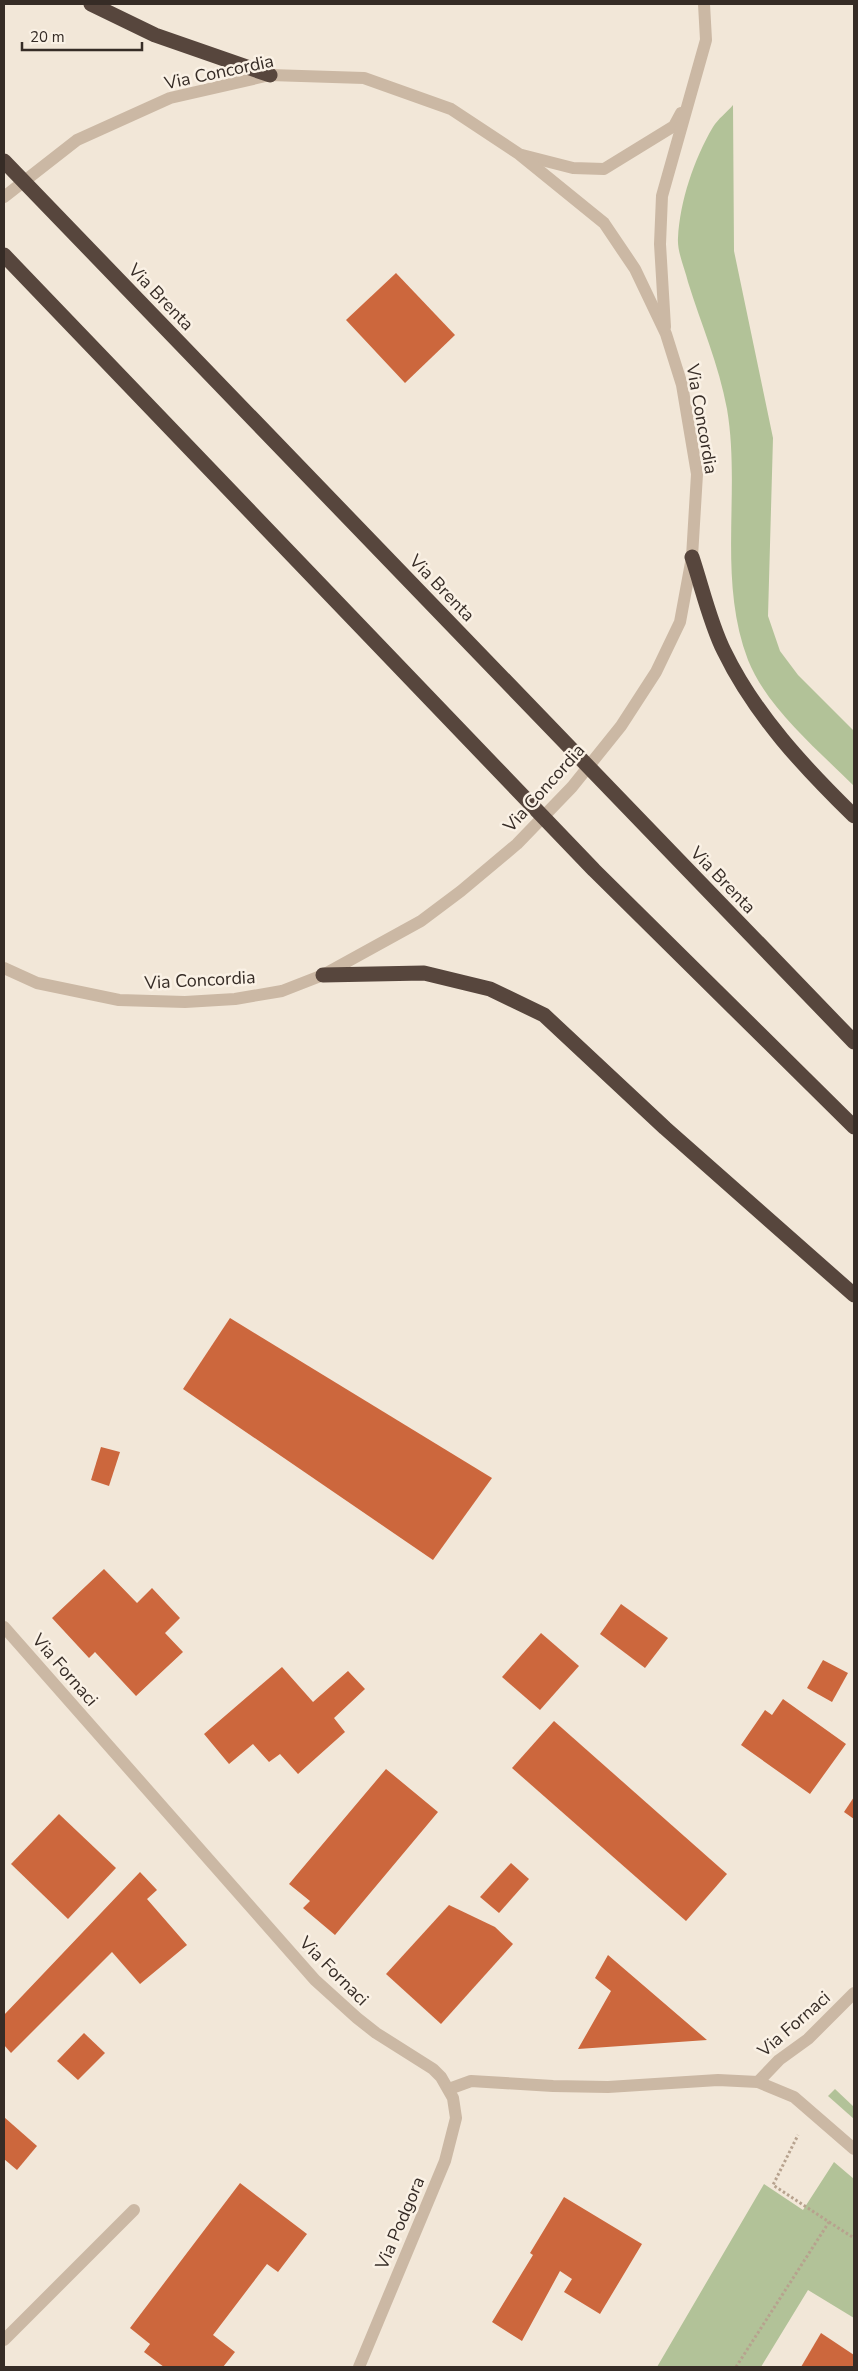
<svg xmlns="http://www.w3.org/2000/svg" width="858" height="2371" font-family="'Nunito Sans',sans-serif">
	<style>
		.green { fill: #b2c298 }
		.building { fill: #cc673d }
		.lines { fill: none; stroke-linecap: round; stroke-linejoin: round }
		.path { stroke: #b7a28e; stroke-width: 3; stroke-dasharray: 2.5 2.5; stroke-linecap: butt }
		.minor { stroke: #cbb8a4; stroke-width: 12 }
		.highway { stroke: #57463d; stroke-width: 15 }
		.labels { text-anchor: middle; stroke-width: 5; stroke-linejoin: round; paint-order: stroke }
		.street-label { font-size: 18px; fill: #362c26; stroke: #faf1e5 }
	</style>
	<rect width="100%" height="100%" fill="#f2e7d8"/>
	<!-- green -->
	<g class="green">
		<path d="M733,105L734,251L773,438L768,616L780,651L798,675L854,731V786C818,750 767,708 748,660C717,578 741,492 727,409C719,365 701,324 688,282C685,269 677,252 678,238C680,201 694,159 713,127C718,119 727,112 733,105Z"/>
		<path d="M835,2089L854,2107V2119L828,2096Z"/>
		<path d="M834,2162L854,2179V2318L808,2290L761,2367H657L764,2184L803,2210Z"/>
	</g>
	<!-- building -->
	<g class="building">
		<path d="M396,273L455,335L405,383L346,320Z"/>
		<path d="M230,1318L492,1478L433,1560L183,1389Z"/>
		<path d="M101,1447L120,1452L109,1486L91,1480Z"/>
		<path d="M104,1569L137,1603L152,1588L180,1618L165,1633L183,1652L136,1696L95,1652L89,1658L52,1618Z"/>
		<path d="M621,1604L668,1638L645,1668L600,1634Z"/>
		<path d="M541,1633L579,1666L540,1710L502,1677Z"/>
		<path d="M823,1660L848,1673L832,1702L807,1688Z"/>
		<path d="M282,1667L313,1702L348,1671L365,1689L334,1718L345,1732L298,1774L280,1754L269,1762L253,1744L229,1764L204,1734Z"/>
		<path d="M783,1699L846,1744L810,1794L741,1745L765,1710L772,1715Z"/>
		<path d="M554,1721L727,1874L686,1921L512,1768Z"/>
		<path d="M386,1769L438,1812L335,1935L303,1908L310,1901L289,1884Z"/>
		<path d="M854,1797V1819L844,1812Z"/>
		<path d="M59,1814L116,1868L68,1919L11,1864Z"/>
		<path d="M511,1863L529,1879L499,1913L480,1897Z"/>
		<path d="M140,1872L157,1890L147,1899L187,1945L140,1984L112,1952L11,2053L4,2045V2015Z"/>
		<path d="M449,1905L495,1927L513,1944L441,2024L386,1974Z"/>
		<path d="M608,1955L707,2040L578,2049L611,1991L595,1978Z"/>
		<path d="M84,2033L105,2053L78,2080L57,2061Z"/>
		<path d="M4,2117L37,2146L17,2170L4,2159Z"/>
		<path d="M240,2183L307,2234L278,2272L267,2264L213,2335L235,2352L223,2367H164L144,2352L150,2344L130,2328Z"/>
		<path d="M564,2197L642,2244L600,2314L564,2292L572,2279L560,2271L522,2341L492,2322L533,2255L530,2253Z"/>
		<path d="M821,2333L854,2355V2367H801Z"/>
	</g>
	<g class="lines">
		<!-- path -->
		<g class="path">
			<path d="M829,2222L854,2238"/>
			<path d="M736,2367L829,2222L773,2185L798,2135"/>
		</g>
		<!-- minor -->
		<g class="minor">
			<path d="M522,155L573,168L604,169L674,126L681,113"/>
			<path d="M4,197L77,140L170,98L270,75L364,78L451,109L519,154L604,223L635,269L666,334L682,385L697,474L692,557L680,622L656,672L621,726L572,787L517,844L461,891L421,921L323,975L282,991L235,999L185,1002L119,1000L37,983L4,968"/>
			<path d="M665,327L660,244L662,196L706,40L704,4"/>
			<path d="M4,1627L315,1980L357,2018L376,2033L433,2069L441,2077L453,2098L456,2118L445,2161L359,2367"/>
			<path d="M758,2082L779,2060L808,2039L854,1993"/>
			<path d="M449,2089L471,2081L553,2086L608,2087L718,2080L758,2082L794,2097L854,2149"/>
			<path d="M4,2340L134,2210"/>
		</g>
		<!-- highway -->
		<g class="highway">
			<path d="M91,4L155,35L270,75"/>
			<path d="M4,161L854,1042"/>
			<path d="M4,255L594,870L854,1127"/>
			<path d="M692,557C702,587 710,623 724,651C755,715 804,767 854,816"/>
			<path d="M323,975L424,973L490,989L544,1015L665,1128L854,1295"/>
		</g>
	</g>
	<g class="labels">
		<!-- street labels -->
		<g class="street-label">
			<text transform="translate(219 72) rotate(-12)" y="6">Via Concordia</text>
			<text transform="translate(161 297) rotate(46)" y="6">Via Brenta</text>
			<text transform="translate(702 419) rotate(80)" y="6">Via Concordia</text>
			<text transform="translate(442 588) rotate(46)" y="6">Via Brenta</text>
			<text transform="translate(544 788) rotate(-48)" y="6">Via Concordia</text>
			<text transform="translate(723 880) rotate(46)" y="6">Via Brenta</text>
			<text transform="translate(200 980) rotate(-3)" y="6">Via Concordia</text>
			<text transform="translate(65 1670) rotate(49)" y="6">Via Fornaci</text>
			<text transform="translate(334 1971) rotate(45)" y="6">Via Fornaci</text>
			<text transform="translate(794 2024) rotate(-41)" y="6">Via Fornaci</text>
			<text transform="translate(400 2223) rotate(-67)" y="6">Via Podgora</text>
		</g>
	</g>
	<!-- border -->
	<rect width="858" height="2371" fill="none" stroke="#362c26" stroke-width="10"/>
	<!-- scale -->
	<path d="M22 42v8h120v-8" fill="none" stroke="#362c26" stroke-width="2.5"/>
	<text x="30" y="42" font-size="15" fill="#362c26" stroke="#faf1e5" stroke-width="4" paint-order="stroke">20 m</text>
</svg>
